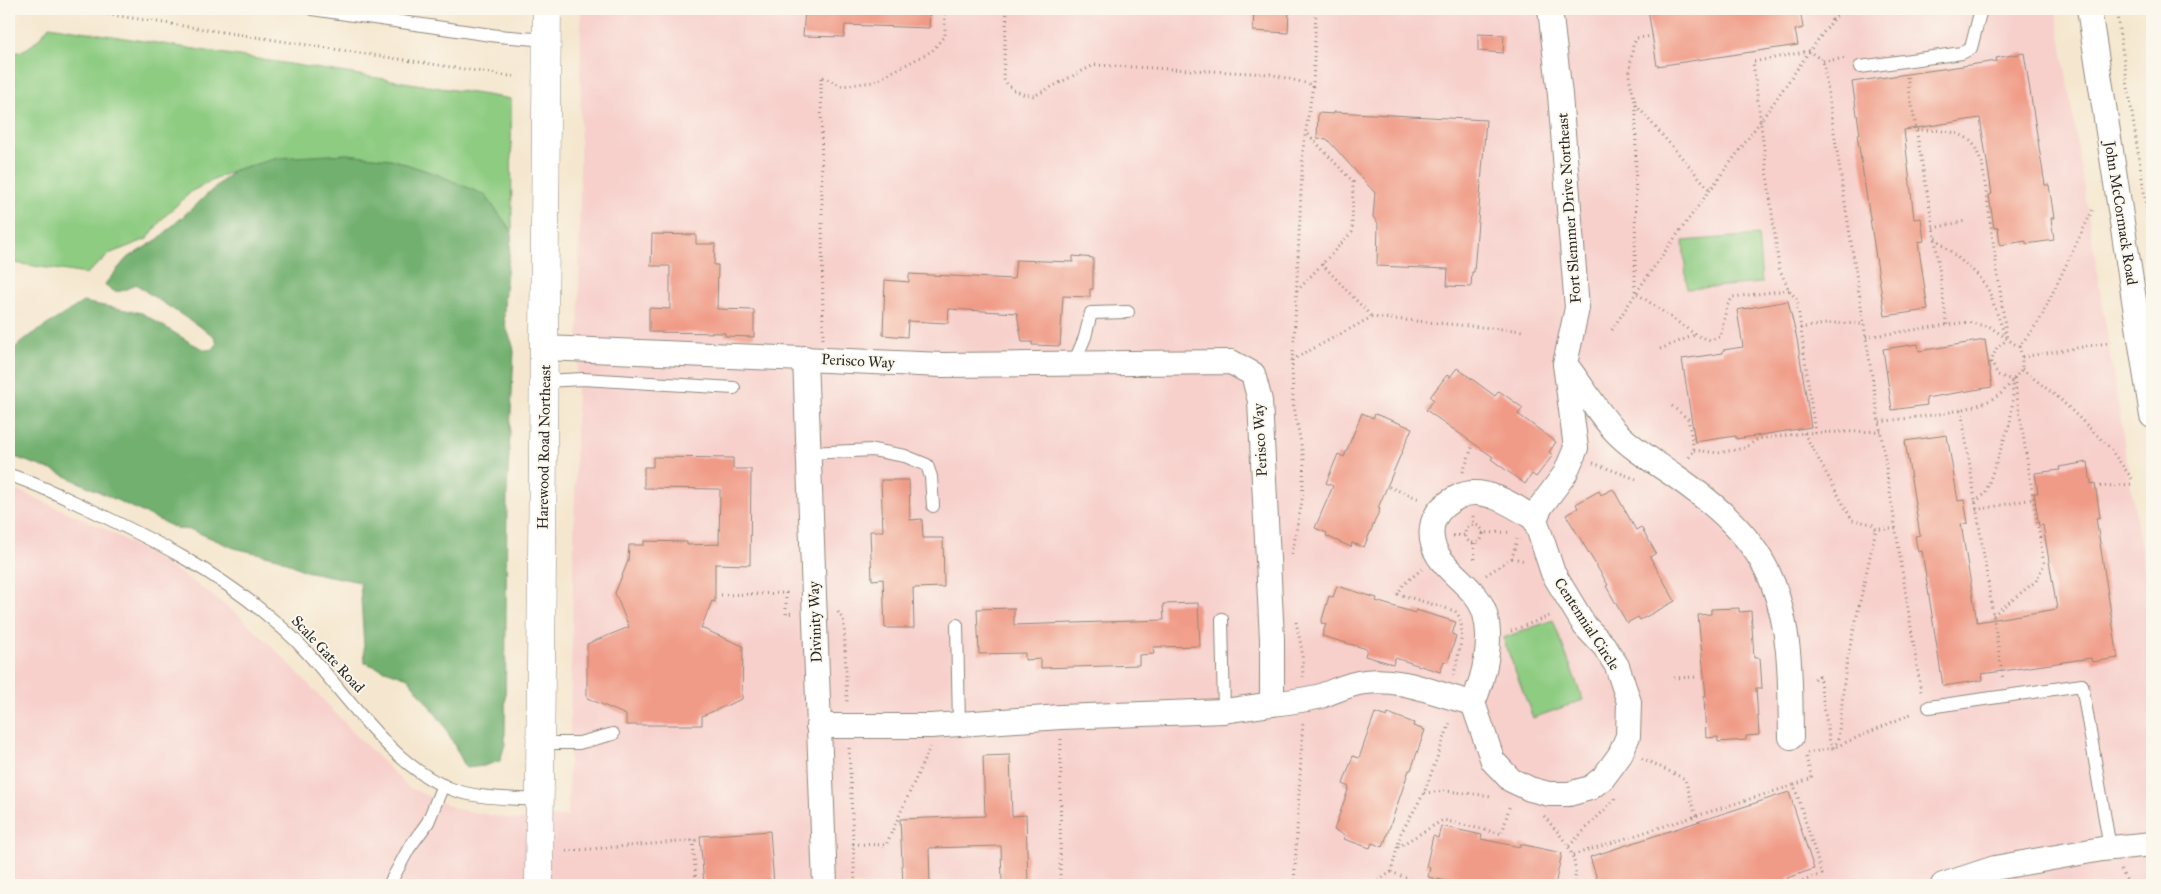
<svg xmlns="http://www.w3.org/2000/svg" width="2161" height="894" font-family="'IM FELL Great Primer',serif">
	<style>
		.built { fill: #f7d0cc }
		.green { fill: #8ecc82; stroke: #5c7c56 }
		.forest { fill: #72b070; stroke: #4e6e4e }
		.building { fill: #f09b87 }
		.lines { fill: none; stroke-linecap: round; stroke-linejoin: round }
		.lane-casing { stroke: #90897d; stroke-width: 14 }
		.street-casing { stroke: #90897d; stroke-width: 26 }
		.secondary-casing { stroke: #90897d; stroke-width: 29 }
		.path { stroke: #90897d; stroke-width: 3; stroke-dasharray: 1 4; stroke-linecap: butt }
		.lane { stroke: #fff; stroke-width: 12 }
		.street { stroke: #fff; stroke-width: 24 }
		.secondary { stroke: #fff; stroke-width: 28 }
		.labels { text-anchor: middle; stroke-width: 4; stroke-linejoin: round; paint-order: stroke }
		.street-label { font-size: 15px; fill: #2b2b2b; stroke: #fbf7ec }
	</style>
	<rect width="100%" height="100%" fill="#fbf7ec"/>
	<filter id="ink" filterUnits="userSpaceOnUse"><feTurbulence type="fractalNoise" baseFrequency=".02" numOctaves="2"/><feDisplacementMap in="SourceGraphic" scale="10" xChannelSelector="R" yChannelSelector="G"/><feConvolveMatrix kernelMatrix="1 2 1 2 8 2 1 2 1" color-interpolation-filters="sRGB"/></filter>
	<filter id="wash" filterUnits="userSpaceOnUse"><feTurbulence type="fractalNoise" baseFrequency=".0096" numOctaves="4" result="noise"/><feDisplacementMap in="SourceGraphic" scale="20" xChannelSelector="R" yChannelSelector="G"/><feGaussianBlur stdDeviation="1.12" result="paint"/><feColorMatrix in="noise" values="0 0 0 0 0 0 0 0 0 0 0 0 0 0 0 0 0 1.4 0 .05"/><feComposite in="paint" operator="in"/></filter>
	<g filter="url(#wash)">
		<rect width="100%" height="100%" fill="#f5e7cf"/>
		<!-- built -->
		<path class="built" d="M581,9H2056L2152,620V885H9V490L21,492L106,529L185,576L240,616L287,661L352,731L408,787L457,809L518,820L568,816L579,297Z"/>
		<!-- green -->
		<g class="green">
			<path d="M49,26L511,99L512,232L485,195L234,170L192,191L163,218L147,239L111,253L86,274L9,262V54C28,52 38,41 49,26Z"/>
			<path d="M1758,235L1762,283L1687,289L1683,241Z"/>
			<path d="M1553,620L1583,700L1533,718L1503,638Z"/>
		</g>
		<!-- forest -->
		<path class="forest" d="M347,154L391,159L436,174L485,195L512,232C509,259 504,288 504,315C504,329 513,339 514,352L507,494L505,744L500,761L484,766L466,768L444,725L408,678L365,663L360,582L305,571L278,558L234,548L192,530L178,529L57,472L9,455V353L25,339L83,302L142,313L191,343L206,350L213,349L217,344L214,336L148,293L136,284C125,290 114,297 105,284L126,259L158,239L234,170L278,158Z"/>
		<g id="blocks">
			<!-- building -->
			<g class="building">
				<path d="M805,9H930L929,28L845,25L844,37L803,36Z"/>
				<path d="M1254,9H1289L1288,33L1253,31Z"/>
				<path d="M1648,9H1800L1803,28L1795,30L1798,45L1657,66Z"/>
				<path d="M1478,34L1504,35L1503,53L1478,51Z"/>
				<path d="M2024,53L2045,185H2049L2054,218H2051L2054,240L2026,244V241L2000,245L1998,227L1994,228L1989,195L1992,194L1980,118L1904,130L1914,219L1921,218L1924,241L1918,242L1928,310L1885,316L1857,134H1860L1852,82L1997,61L1996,58Z"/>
				<path d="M1334,112L1486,120L1474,272H1472L1471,287L1447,286L1448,269L1377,266L1378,223L1373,217L1375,193L1327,139L1317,138L1318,113L1334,114Z"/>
				<path d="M652,234L696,235V244H715L714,265H718L717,309L754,310V337L725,336V333L649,332V308L670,309V266H651Z"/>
				<path d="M1073,256L1093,258V289H1090V297L1063,296L1060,346L1032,345V342H1022L1017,313L949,309L948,323L908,321L907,337L883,335L885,280L909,282V274L1014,279L1016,260L1073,262Z"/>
				<path d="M1788,301L1797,339L1811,427L1736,439V436L1695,442L1682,359L1723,353V350L1743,347L1737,310Z"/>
				<path d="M1985,340L1992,387L1926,398L1927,405L1892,410L1883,349L1918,344L1919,351Z"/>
				<path d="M1457,368L1495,396L1499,391L1523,408L1518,414L1556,442L1549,452L1553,455L1536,477L1532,474L1525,484L1491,459L1493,457L1426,410L1434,400L1430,397L1447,375L1450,377Z"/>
				<path d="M1362,413L1373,418L1375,414L1412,428L1378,508L1380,509L1364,547L1352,543L1351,547L1326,536L1327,533L1315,528L1333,486L1326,483L1338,454L1344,457Z"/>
				<path d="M1947,435L1958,501L1964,500L1968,523L1961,524L1977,622L2057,609L2043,525L2039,526L2034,493H2038L2035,473L2060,470L2059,467L2088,462L2091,484L2095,483L2100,517L2096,518L2118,658L2092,662L2091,658L1982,674L1983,680L1943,686L1922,551L1918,552L1915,536L1920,535L1905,441Z"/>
				<path d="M653,457L733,458V469H751L750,565L715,564V602L712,601L701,628L743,646L742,699L702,716V725H626V715L587,698V644L629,627L615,593L628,561L629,545H644V541L687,542V545L719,544L720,489L644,488V467H653Z"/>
				<path d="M881,480H909L910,520L922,519L923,538H943L944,587L913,588L914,628H885L883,579L872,580L870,531H883Z"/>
				<path d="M1613,489L1636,530L1641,527L1656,553L1650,557L1675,601L1640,620L1638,617L1627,623L1606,586L1608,585L1566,515L1578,508L1576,504L1599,491L1601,495Z"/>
				<path d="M1337,586L1377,598L1376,601L1415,613L1416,610L1456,622L1452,634L1456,636L1448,662L1444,661L1440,672L1395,658L1393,664L1365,656L1367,649L1322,636L1326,624L1321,623L1329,596L1333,597Z"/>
				<path d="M1198,603L1200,646L1153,647L1154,654L1139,655V665L1041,668V659L1025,660V653L979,654L977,609L1014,608V625L1164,620L1163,604Z"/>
				<path d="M1739,608V612L1751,611L1754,658H1760L1762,688H1756L1759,735L1746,736V740L1718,742V737L1706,738L1704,696H1706L1698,615L1711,614V609Z"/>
				<path d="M1375,713L1387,717L1388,713L1414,723L1413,726L1425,730L1411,770H1409L1383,847L1372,843L1370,848L1344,839L1345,835L1334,830L1349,787L1343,784L1353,756L1359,758Z"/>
				<path d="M1010,755L1012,816L1026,815L1028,885H1002L1001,846L929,848L930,885H903L900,819L985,816L983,756Z"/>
				<path d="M1789,792L1814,869L1787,878L1790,885H1599L1590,857Z"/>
				<path d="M1441,826L1482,835L1481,839L1520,847V844L1562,853L1555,885H1465L1428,877L1430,868L1426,867L1433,836L1438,838Z"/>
				<path d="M770,831L774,885H704L700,836Z"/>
			</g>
		</g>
	</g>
	<g filter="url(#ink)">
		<use href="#blocks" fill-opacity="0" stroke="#90897d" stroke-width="1"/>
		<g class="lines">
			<!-- lane casing -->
			<g class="lane-casing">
				<g id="lane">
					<path d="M312,9L498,36L547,40"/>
					<path d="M1860,67L1962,53L1971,48L1981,9"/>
					<path d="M1074,363L1085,337L1091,313L1128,312"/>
					<path d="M544,381L583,379L734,388"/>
					<path d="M809,453L873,450L905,456L927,465L931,477L933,506"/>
					<path d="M9,475C36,483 63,497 89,509C151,539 214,570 267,615C279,625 291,635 301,646C346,692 391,768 454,790C481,799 512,798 540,800"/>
					<path d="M1222,619L1224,711"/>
					<path d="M957,625L959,725"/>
					<path d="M1929,707L2082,685L2110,848"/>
					<path d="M541,743H579L613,734"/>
					<path d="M389,885L409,848L428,822L443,785"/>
				</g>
			</g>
			<!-- street casing -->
			<g class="street-casing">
				<g id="street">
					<path d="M1550,9L1560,95L1577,308L1565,364C1582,385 1596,411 1615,431C1632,449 1655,462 1675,476C1715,504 1755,537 1773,584C1792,634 1790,685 1791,737"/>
					<path d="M2089,9L2152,416"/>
					<path d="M545,348L942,365L1231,362L1253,374L1260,401L1272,639V704L1224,711L1061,717L931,726H818"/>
					<path d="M805,358L825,885"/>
					<path d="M1535,519C1515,506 1482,484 1458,497C1446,503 1434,513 1432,527C1426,567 1476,580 1485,614C1493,642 1484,677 1473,703L1493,761L1511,780L1530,789L1549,794H1569L1590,788L1603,778L1620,755L1628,736L1629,702L1617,666L1604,646L1585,626L1553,573L1535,519L1541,506L1565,474L1576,448L1565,364"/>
					<path d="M1272,704C1288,702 1305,700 1321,696C1335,691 1350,683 1365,682C1403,677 1437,695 1473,703"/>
					<path d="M1943,885L1995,868L2102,849L2152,844"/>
				</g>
			</g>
			<!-- secondary casing -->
			<g class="secondary-casing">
				<path id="secondary" d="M539,885L547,9"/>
			</g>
			<!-- path -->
			<g class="path">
				<path d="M73,9L516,77"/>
				<path d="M1007,9L1003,77L1007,84L1014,90L1023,94L1034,96L1094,65L1270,74L1313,85"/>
				<path d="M1830,9L1832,20"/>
				<path d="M2116,9L2152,243"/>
				<path d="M1653,36L1637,38L1633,45L1629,77L1636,105L1710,190"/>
				<path d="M1823,61L1847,58"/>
				<path d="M1907,77L1935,238L1947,326"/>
				<path d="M1636,105L1635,292L1696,335L1710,340L1720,337L1727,306L1733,297L1789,290"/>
				<path d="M1917,130C1935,131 1961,128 1974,145C1977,150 1979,158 1982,163L2007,340"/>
				<path d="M1933,228L1966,221"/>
				<path d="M1935,238L1979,276L1989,291L2004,333"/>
				<path d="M1322,264L1372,317"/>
				<path d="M1297,291L1352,232L1353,182L1306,132"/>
				<path d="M1800,328L1833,323L1863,324"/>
				<path d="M1612,330C1657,258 1710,192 1759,123C1787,85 1812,45 1842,9"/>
				<path d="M1866,337L1967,322L1990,327L2019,347L2022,357V369C2014,378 2006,391 1996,397C1967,414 1912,417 1879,422"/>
				<path d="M823,339L821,76L842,86L873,82L932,51L945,35V9"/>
				<path d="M2019,347L2039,321L2093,209"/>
				<path d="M1660,349L1695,335"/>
				<path d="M2022,357L2113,342"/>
				<path d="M1292,360L1372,317L1524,331"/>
				<path d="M2022,369L2061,400L2108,446L2133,480"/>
				<path d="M1672,406L1688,419L1694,450L1688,459"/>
				<path d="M1961,409L2003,679"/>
				<path d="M1804,433L1852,520L1872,524L1876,529H1896"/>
				<path d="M1815,433L1797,300L1789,290L1779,268L1753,62L1809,51L1823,61L1921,692"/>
				<path d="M1694,450L1718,453L1745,448L1758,439L1804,433L1881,431"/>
				<path d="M1593,463L1636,479"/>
				<path d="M1463,472L1473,445"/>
				<path d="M1389,487L1420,499"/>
				<path d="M2095,487L2134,484"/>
				<path d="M1975,502L1985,494L2010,423L2013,398L2012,380L1998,375L1991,362L1997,347L2007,340"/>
				<path d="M1976,510L2033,499"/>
				<path d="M1473,516L1474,526"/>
				<circle cx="1474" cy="534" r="9"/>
				<path d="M1482,533L1512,532"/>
				<path d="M1453,536L1465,535"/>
				<path d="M1474,543L1475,562"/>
				<path d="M1292,554L1302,501L1304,460L1293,401L1292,360L1294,343L1303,149L1313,85L1316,9"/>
				<path d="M1512,558L1526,561"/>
				<path d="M1422,569L1403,585L1398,594L1455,611C1469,625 1457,656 1454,675"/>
				<path d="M1486,575L1512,558L1517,539"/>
				<path d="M721,595L786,593V614L793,613"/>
				<path d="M838,612L844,622L847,704"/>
				<path d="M1993,615L2036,581L2044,564L2014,379"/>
				<path d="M1296,622L1302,650L1303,677"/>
				<path d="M1511,631L1552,615"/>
				<path d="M1674,678L1697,677"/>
				<path d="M1814,679L1819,676L1830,743L1833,748L1838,741L1846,665L1876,529"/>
				<path d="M849,748L855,885"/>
				<path d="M1807,753L1833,748L1913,713"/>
				<path d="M1642,758L1685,779L1696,816"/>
				<path d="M1794,785L1812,778L1805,754"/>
				<path d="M1424,793L1446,791L1492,796"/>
				<path d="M1544,816C1563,839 1580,853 1574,885"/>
				<path d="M693,840L696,885"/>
				<path d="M853,844L886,845L930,747"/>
				<path d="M1569,846L1616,798"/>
				<path d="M1398,847L1443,820L1502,834L1510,804"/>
				<path d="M566,851L700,840"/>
				<path d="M1573,855L1794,785L1822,874L1798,883L1799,885"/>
				<path d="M2121,870L2129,885"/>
				<path d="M1391,872L1424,885"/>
				<path d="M1060,885L1061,738"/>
				<path d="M1230,885C1244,879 1256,881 1271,885"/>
				<path d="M1294,885L1303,721"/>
				<path d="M1364,885L1376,882L1391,872L1401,833L1424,793L1451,720"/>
			</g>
			<!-- lane -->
			<use href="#lane" class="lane"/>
			<!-- street -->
			<use href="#street" class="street"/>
			<!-- secondary -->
			<use href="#secondary" class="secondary"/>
		</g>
	</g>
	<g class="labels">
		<!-- street labels -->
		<g class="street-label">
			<text transform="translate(1569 208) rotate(-94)" y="5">Fort Slemmer Drive Northeast</text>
			<text transform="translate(2121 213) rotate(81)" y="5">John McCormack Road</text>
			<text transform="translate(858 361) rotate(3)" y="5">Perisco Way</text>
			<text transform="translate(1260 440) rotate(-93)" y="5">Perisco Way</text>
			<text transform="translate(544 447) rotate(-89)" y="5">Harewood Road Northeast</text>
			<text transform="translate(815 622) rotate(-92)" y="5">Divinity Way</text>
			<text transform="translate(1587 624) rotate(57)" y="5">Centennial Circle</text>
			<text transform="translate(328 654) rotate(47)" y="5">Scale Gate Road</text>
		</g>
	</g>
	<!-- margin -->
	<rect width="2161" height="894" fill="none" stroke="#fbf7ec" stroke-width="30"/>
</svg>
